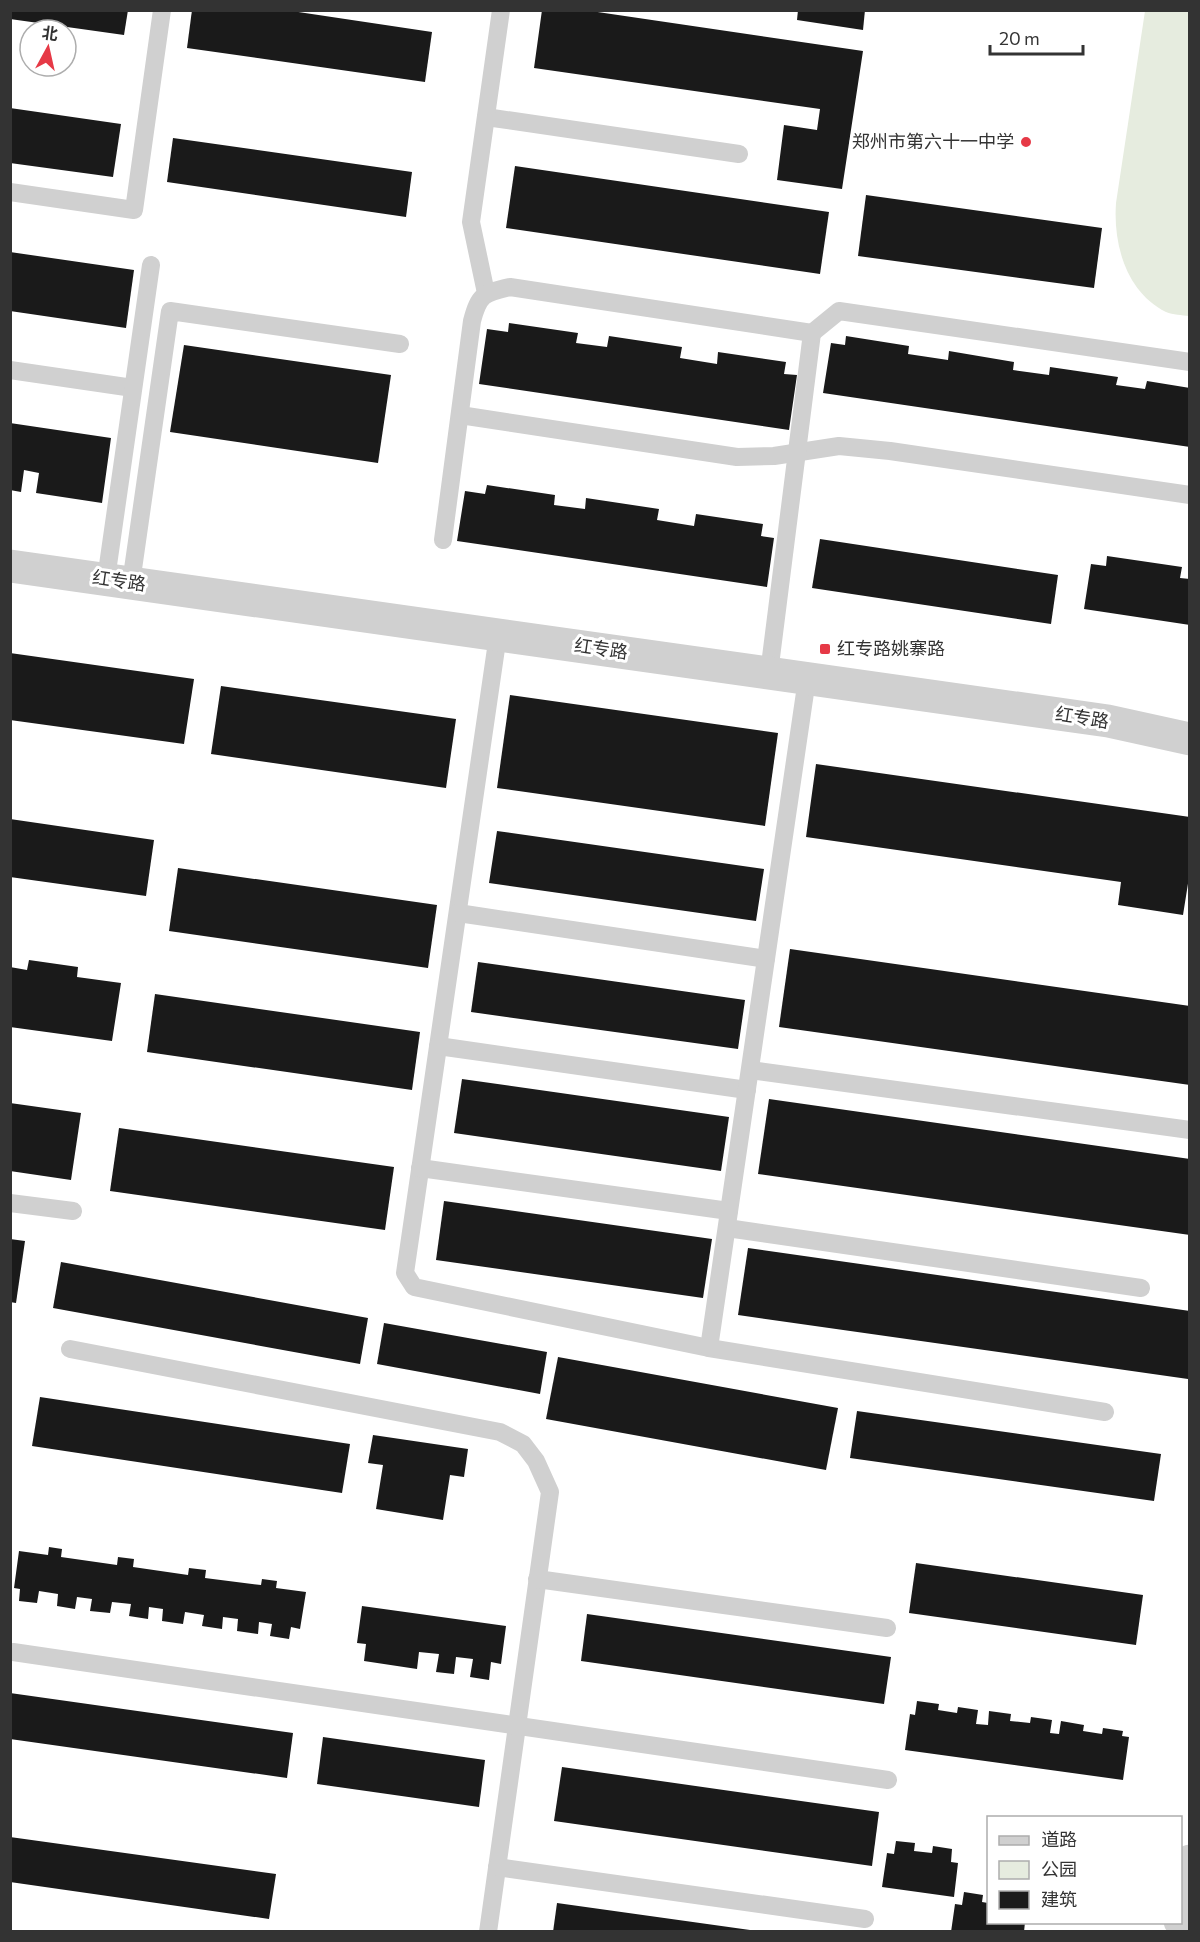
<svg xmlns="http://www.w3.org/2000/svg" width="1200" height="1942" font-family="Commissioner,'Noto Sans SC',sans-serif">
	<style>
		.green { fill: #e6ecdf }
		.building { fill: #1a1a1a }
		.lines { fill: none; stroke-linecap: round; stroke-linejoin: round }
		.service { stroke: #d0d0d0; stroke-width: 18 }
		.minor { stroke: #d0d0d0; stroke-width: 33 }
		.tertiary { stroke: #d0d0d0; stroke-width: 33 }
		.poi-dot { fill: #e63946; stroke: #fff; stroke-width: 2 }
		.labels { text-anchor: middle; stroke-width: 6; stroke-linejoin: round; paint-order: stroke }
		.poi-label { font-size: 18px; fill: #333; stroke: #fff; text-anchor: end }
		.street-label { font-size: 18px; fill: #333; stroke: #fff }
	</style>
	<rect width="100%" height="100%" fill="#fff"/>
	<!-- green -->
	<path class="green" d="M1145,11H1189V316C1182,315 1173,315 1166,312C1126,292 1113,244 1116,203Z"/>
	<!-- building -->
	<g class="building">
		<path d="M10,10H128L124,35L10,19Z"/>
		<path d="M192,10H285L432,32L425,82L187,48Z"/>
		<path d="M542,10H584L863,51L842,189L777,180L784,125L817,130L820,109L534,68Z"/>
		<path d="M798,10H865L863,30L797,20Z"/>
		<path d="M10,108L121,124L113,177L10,163Z"/>
		<path d="M173,138L412,172L406,217L167,182Z"/>
		<path d="M515,166L829,212L820,274L506,228Z"/>
		<path d="M866,195L1102,228L1094,288L858,256Z"/>
		<path d="M10,252L134,270L126,328L10,311Z"/>
		<path d="M509,323L578,333L576,343L607,347L609,336L682,347L680,358L717,364L718,352L786,362L784,374L797,375L789,430L479,384L487,329L508,332Z"/>
		<path d="M846,336L909,346L908,354L948,360L949,351L1014,362L1013,370L1049,375L1050,367L1118,377L1116,385L1145,389L1147,381L1190,388V447L823,393L831,343L845,345Z"/>
		<path d="M184,345L391,375L378,463L170,432Z"/>
		<path d="M10,423L111,438L102,503L36,493L39,473L24,470L21,492L10,490Z"/>
		<path d="M487,485L555,495L554,505L585,509L586,498L659,509L657,520L694,526L696,514L763,524L761,536L774,538L767,587L457,541L465,491L485,494Z"/>
		<path d="M820,539L1058,575L1051,624L812,588Z"/>
		<path d="M1107,556L1182,567L1180,578L1190,579V625L1084,609L1091,564L1106,566Z"/>
		<path d="M10,653L194,679L184,744L10,720Z"/>
		<path d="M221,686L456,719L446,788L211,754Z"/>
		<path d="M510,695L778,733L765,826L497,788Z"/>
		<path d="M816,764L1190,817V871L1183,915L1118,905L1121,882L806,837Z"/>
		<path d="M10,819L154,840L146,896L10,877Z"/>
		<path d="M497,831L764,869L756,921L489,883Z"/>
		<path d="M178,868L437,905L428,968L169,931Z"/>
		<path d="M790,949L1190,1006V1085L779,1027Z"/>
		<path d="M29,960L78,967L77,977L121,983L112,1041L10,1027V967L27,970Z"/>
		<path d="M478,962L745,1000L738,1049L471,1012Z"/>
		<path d="M155,994L420,1032L412,1090L147,1052Z"/>
		<path d="M462,1079L729,1117L721,1171L454,1133Z"/>
		<path d="M769,1099L1190,1159V1235L758,1174Z"/>
		<path d="M10,1103L81,1113L71,1180L10,1171Z"/>
		<path d="M119,1128L394,1167L385,1230L110,1191Z"/>
		<path d="M444,1201L712,1239L703,1298L436,1260Z"/>
		<path d="M10,1239L25,1241L16,1303L10,1302Z"/>
		<path d="M748,1248L1190,1311L1188,1379L738,1315Z"/>
		<path d="M61,1262L368,1318L360,1364L53,1308Z"/>
		<path d="M384,1323L547,1352L540,1394L377,1364Z"/>
		<path d="M558,1357L838,1408L826,1470L546,1419Z"/>
		<path d="M40,1397L350,1444L342,1493L32,1446Z"/>
		<path d="M857,1411L1161,1454L1154,1501L850,1458Z"/>
		<path d="M373,1435L468,1449L464,1477L450,1475L443,1520L376,1509L383,1465L368,1463Z"/>
		<path d="M49,1547L62,1549L61,1557L117,1565L118,1557L134,1559L133,1567L188,1575L189,1568L206,1570L205,1578L261,1585L262,1579L277,1581L276,1588L306,1592L300,1629L291,1627L289,1639L270,1636L272,1624L259,1622L258,1634L237,1631L238,1619L223,1617L222,1629L202,1626L204,1615L185,1612L183,1624L162,1621L163,1609L149,1607L148,1619L129,1616L131,1604L112,1602L110,1613L90,1611L92,1599L77,1597L75,1609L57,1606L58,1594L39,1591L37,1603L19,1601L20,1589L14,1588L19,1551L48,1555Z"/>
		<path d="M916,1563L1143,1595L1136,1645L909,1613Z"/>
		<path d="M362,1606L506,1626L501,1664L491,1662L489,1680L470,1677L473,1659L456,1657L454,1674L436,1672L439,1654L419,1652L417,1669L364,1661L366,1644L357,1643Z"/>
		<path d="M587,1614L891,1657L884,1704L581,1661Z"/>
		<path d="M10,1693L293,1733L287,1778L10,1739Z"/>
		<path d="M917,1701L939,1704L938,1710L957,1713L958,1707L978,1710L976,1724L988,1725L989,1711L1011,1714L1010,1721L1030,1723L1031,1717L1052,1720L1050,1733L1059,1734L1061,1721L1084,1725L1083,1731L1102,1734L1103,1728L1123,1731L1122,1736L1129,1737L1123,1780L905,1750L910,1714L915,1715Z"/>
		<path d="M323,1737L485,1760L479,1807L317,1784Z"/>
		<path d="M562,1767L879,1812L872,1866L554,1821Z"/>
		<path d="M10,1837L276,1874L269,1919L10,1882Z"/>
		<path d="M896,1841L915,1843L914,1851L932,1853L933,1846L952,1849L951,1862L958,1863L954,1897L882,1887L887,1853L894,1854Z"/>
		<path d="M964,1892L983,1895L982,1902L988,1903V1922H1025L1024,1932H951L955,1904L962,1905Z"/>
		<path d="M557,1903L750,1930V1932H553Z"/>
	</g>
	<g class="lines">
		<!-- service -->
		<g class="service">
			<path d="M486,117L739,154"/>
			<path d="M10,192L134,210L162,10"/>
			<path d="M486,293L471,222L501,10"/>
			<path d="M812,333L839,311L1190,362"/>
			<path d="M10,370L133,388"/>
			<path d="M460,415L737,457L774,456L839,446L890,451L1190,495"/>
			<path d="M443,540L472,321C479,294 484,293 510,287L812,333L769,673"/>
			<path d="M106,579L151,265"/>
			<path d="M131,583L170,311L400,344"/>
			<path d="M498,635L405,1273L414,1287L709,1348L1105,1412"/>
			<path d="M458,913L766,959"/>
			<path d="M438,1046L747,1090"/>
			<path d="M750,1070L1190,1130"/>
			<path d="M420,1168L729,1211"/>
			<path d="M10,1203L73,1211"/>
			<path d="M727,1228L1141,1288"/>
			<path d="M709,1348L807,679"/>
			<path d="M70,1349L500,1432L523,1444L536,1461L550,1492L488,1932"/>
			<path d="M537,1579L887,1628"/>
			<path d="M13,1652L888,1780"/>
			<path d="M497,1867L865,1919"/>
		</g>
		<!-- minor -->
		<path class="minor" d="M1180,1921L1190,1861"/>
		<!-- tertiary -->
		<path class="tertiary" d="M10,566L1108,721L1190,739"/>
	</g>
	<!-- markers -->
	<g class="poi-dot">
		<circle cx="1026" cy="142" r="6"/>
		<rect x="819" y="643" width="12" height="12" rx="3"/>
	</g>
	<g class="labels">
		<!-- poi labels -->
		<g class="poi-label">
			<text x="1014" y="148">郑州市第六十一中学</text>
			<text x="837" y="655" text-anchor="start">红专路姚寨路</text>
		</g>
		<!-- street labels -->
		<g class="street-label">
			<text transform="translate(119 581) rotate(8)" y="6">红专路</text>
			<text transform="translate(601 649) rotate(8)" y="6">红专路</text>
			<text transform="translate(1082 718) rotate(9)" y="6">红专路</text>
		</g>
	</g>
	<!-- border -->
	<rect width="1200" height="1942" fill="none" stroke="#333333" stroke-width="24"/>
	<!-- legend -->
	<rect x="987" y="1816" width="195" height="108" fill="#ffffff" stroke="#adadad" stroke-width="1.5"/>
	<rect x="999" y="1836" width="30" height="9" fill="#d0d0d0" stroke="#adadad" stroke-width="1.5"/>
	<text x="1041" y="1846" font-size="18" fill="#333333">道路</text>
	<rect x="999" y="1861" width="30" height="18" fill="#e6ecdf" stroke="#adadad" stroke-width="1.5"/>
	<text x="1041" y="1876" font-size="18" fill="#333333">公园</text>
	<rect x="999" y="1891" width="30" height="18" fill="#1a1a1a" stroke="#adadad" stroke-width="1.5"/>
	<text x="1041" y="1906" font-size="18" fill="#333333">建筑</text>
	<!-- north arrow -->
	<g transform="translate(48 48) rotate(8)"><circle r="28" fill="#ffffff" stroke="#adadad" stroke-width="1.5"/>
	<path d="M0-4.5L10 22L0 15L-10 22Z" fill="#e63946"/>
	<text y="-9" font-size="16" font-weight="bold" text-anchor="middle" fill="#333333">北</text>
	</g>
	<!-- scale -->
	<path d="M990 45v9h93v-9" fill="none" stroke="#333333" stroke-width="3"/>
	<text x="999" y="45" font-size="18" fill="#333333" stroke="#ffffff" stroke-width="4.5" paint-order="stroke">20 m</text>
</svg>
